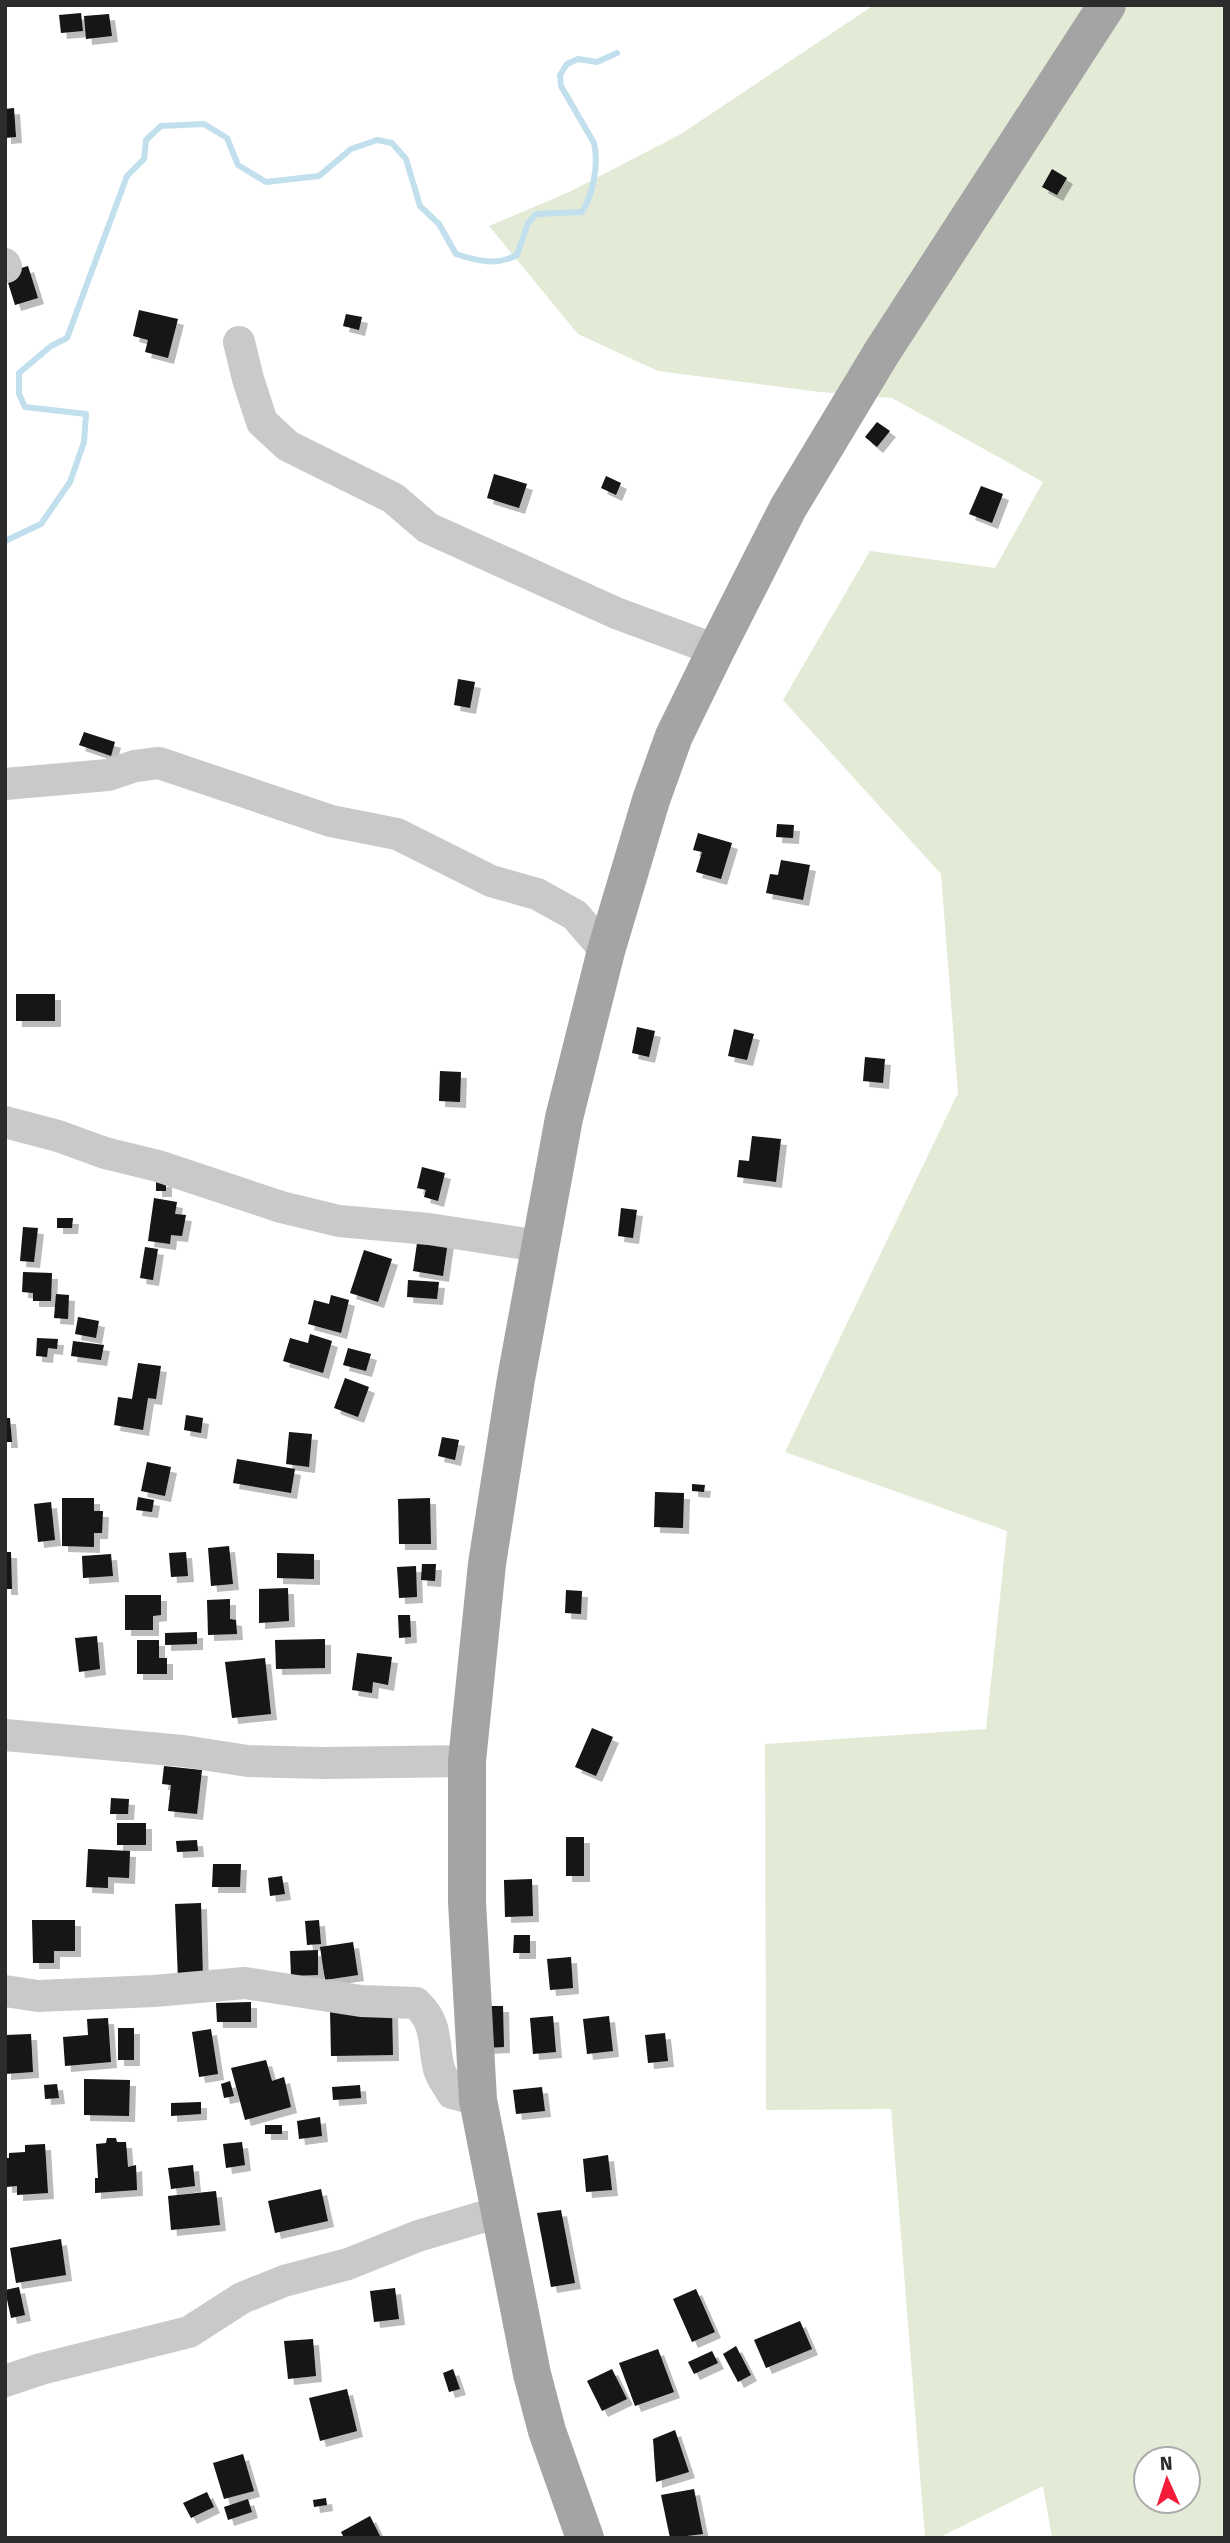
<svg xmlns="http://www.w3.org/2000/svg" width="1230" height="2543" font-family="'Fira Sans',sans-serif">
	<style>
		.green { fill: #e3ebd7; fill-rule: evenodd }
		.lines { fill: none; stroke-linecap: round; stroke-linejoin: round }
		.stream { stroke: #c1dfed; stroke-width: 6 }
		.building { fill: #131313; filter: url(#shadow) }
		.minor { stroke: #c9c9c9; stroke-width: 32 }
		.major { stroke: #a4a4a4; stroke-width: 38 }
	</style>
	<defs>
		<filter id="shadow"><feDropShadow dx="6" dy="6" stdDeviation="0" flood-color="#0004"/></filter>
	</defs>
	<rect width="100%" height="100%" fill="#fff"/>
	<!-- green -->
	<path class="green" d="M874,5H1225V2538H1052L1043,2486L938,2538H925L891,2109L766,2110L765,1744L986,1729L1007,1531L785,1452L958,1093L941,874L783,700L870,551L995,568L1043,482L892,398L820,392L658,371L578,334L489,226L569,192L681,134ZM1146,2459H1188V2501H1146Z"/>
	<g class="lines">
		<!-- stream -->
		<path class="stream" d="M5,541L41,524L70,482L84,442L86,414L25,407L19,394V373L51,346L67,338L127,176L144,159L146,140L161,126L204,124L227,138L238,165L266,182L319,176L351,149L377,140L392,143L406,159L420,206L439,224L456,254C477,261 496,266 517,255L528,223L536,214L582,212C593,195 599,164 594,143L561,86L560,75L567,64L578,59L597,62L617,53"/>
	</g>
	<!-- building -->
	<g class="building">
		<path d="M81,13L83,31L61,33L59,15Z"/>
		<path d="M109,14L112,36L86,39L84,16Z"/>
		<path d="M14,108L16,137L5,138V109Z"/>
		<path d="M1052,169L1067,178L1057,195L1042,187Z"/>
		<path d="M28,266L38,298L15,305L5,273Z"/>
		<path d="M139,310L178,319L168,358L145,352L148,340L133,336Z"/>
		<path d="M346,314L362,317L359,330L343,326Z"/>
		<path d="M877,422L890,431L877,447L865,437Z"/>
		<path d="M494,474L527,484L519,508L487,498Z"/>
		<path d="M606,476L621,483L616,495L601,488Z"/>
		<path d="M981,486L1003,494L992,523L969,514Z"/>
		<path d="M458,679L475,682L470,708L454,705Z"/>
		<path d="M84,732L115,742L111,756L79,745Z"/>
		<path d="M777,824L794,825L793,838L776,837Z"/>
		<path d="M698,833L732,843L721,879L696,872L702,852L693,850Z"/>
		<path d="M781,860L810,865L803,900L766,893L770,874L778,875Z"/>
		<rect x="16" y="994" width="39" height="27"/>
		<path d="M637,1027L655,1031L649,1057L632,1053Z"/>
		<path d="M734,1029L754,1034L747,1060L728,1056Z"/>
		<path d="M865,1057L885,1059L883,1083L863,1081Z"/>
		<path d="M440,1071L461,1072L460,1102L439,1101Z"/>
		<path d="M752,1136L781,1139L776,1182L737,1177L739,1160L749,1161Z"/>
		<path d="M422,1167L445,1173L438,1201L424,1197L426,1190L417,1188Z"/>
		<rect x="156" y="1181" width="10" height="10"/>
		<path d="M154,1198L177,1202L175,1214L186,1215L182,1236L171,1235L170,1244L148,1241Z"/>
		<path d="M621,1208L637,1210L633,1238L618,1236Z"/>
		<path d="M57,1218H73L72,1228H57Z"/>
		<path d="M23,1227L38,1228L34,1262L20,1261Z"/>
		<path d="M418,1236L448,1241L443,1276L413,1271Z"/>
		<path d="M145,1247L158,1249L153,1280L140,1278Z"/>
		<path d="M364,1250L392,1259L378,1302L350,1293Z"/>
		<path d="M23,1272L52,1273L51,1301H33V1293L22,1292Z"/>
		<path d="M408,1280L439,1282L437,1299L407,1297Z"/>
		<path d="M56,1294L69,1295L68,1319L54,1318Z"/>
		<path d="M331,1295L349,1300L341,1333L308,1324L314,1300L329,1304Z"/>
		<path d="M78,1317L99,1321L96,1338L75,1334Z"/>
		<path d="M310,1334L332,1341L323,1373L283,1361L290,1338L308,1343Z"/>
		<path d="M37,1338L58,1339L57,1349L48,1348L47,1357L36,1356Z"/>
		<path d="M73,1341L104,1345L101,1360L71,1356Z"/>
		<path d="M348,1348L371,1354L366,1371L343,1365Z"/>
		<path d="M138,1363L161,1366L156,1399L148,1398L143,1430L114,1425L118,1397L132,1399Z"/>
		<path d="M345,1378L369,1387L358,1417L334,1408Z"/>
		<path d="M186,1415L203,1418L201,1433L184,1430Z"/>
		<path d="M5,1418H10L12,1442H5Z"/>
		<path d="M289,1432L312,1434L309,1467L286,1464Z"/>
		<path d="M442,1437L459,1440L455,1460L438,1456Z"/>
		<path d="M237,1459L295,1469L291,1493L233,1483Z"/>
		<path d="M147,1462L171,1467L165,1496L141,1491Z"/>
		<path d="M692,1484L705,1485L704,1492L692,1491Z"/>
		<path d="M655,1492L684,1493L683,1528L654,1527Z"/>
		<path d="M138,1497L154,1500L152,1512L136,1510Z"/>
		<path d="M62,1498H94V1511H103L102,1533H94V1547L62,1546Z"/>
		<path d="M430,1498L431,1544H399L398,1499Z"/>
		<path d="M51,1502L55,1540L38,1542L34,1504Z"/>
		<path d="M229,1546L233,1584L211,1586L208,1548Z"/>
		<path d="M5,1552H11L12,1589H5Z"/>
		<path d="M186,1552L188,1576L171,1577L169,1553Z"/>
		<path d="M277,1553L314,1554V1579L277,1578Z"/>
		<path d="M111,1554L113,1576L83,1578L82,1556Z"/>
		<path d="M422,1564H436L435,1581L421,1580Z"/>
		<path d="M416,1566L417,1597L399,1598L397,1567Z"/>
		<path d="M288,1588L289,1621L259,1623V1589Z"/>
		<path d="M566,1590L582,1591L581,1614L565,1613Z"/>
		<path d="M125,1595H161V1615L153,1616V1630H125Z"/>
		<path d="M230,1599V1619L236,1620L237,1634L208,1635L207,1600Z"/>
		<path d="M398,1615H410L411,1637L399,1638Z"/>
		<path d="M197,1632V1644L165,1645V1633Z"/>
		<path d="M97,1636L100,1669L79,1672L75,1638Z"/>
		<path d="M325,1639V1668L276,1669L275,1640Z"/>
		<path d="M137,1640H159V1658H167V1674H137Z"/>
		<path d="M357,1653L392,1657L388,1685L373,1682L372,1693L352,1690Z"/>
		<path d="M265,1658L271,1714L232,1718L225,1662Z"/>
		<path d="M592,1728L613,1737L596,1776L575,1767Z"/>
		<path d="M164,1766L202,1770L197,1814L168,1811L171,1785L162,1784Z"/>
		<path d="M111,1798L129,1799L128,1814H110Z"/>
		<rect x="117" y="1823" width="29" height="22"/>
		<rect x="566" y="1837" width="18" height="39"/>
		<path d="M197,1840L198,1851L177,1852L176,1841Z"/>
		<path d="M88,1849L130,1851L129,1878L108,1877V1888L86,1887Z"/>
		<path d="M213,1864H241L240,1887H212Z"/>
		<path d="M282,1876L285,1894L270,1896L268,1878Z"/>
		<path d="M532,1879L533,1916L505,1917L504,1880Z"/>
		<path d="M201,1903L203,1979L178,1980L175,1904Z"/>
		<path d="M32,1920H75V1951H54V1963H33Z"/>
		<path d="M319,1920L321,1944L307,1945L305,1921Z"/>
		<path d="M514,1935H530V1953H513Z"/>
		<path d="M353,1942L358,1975L325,1980L320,1947Z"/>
		<path d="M318,1950V1975L291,1976L290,1951Z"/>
		<path d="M571,1957L573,1988L550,1990L547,1959Z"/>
		<path d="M251,2002V2022H217L216,2003Z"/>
		<path d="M484,2006H503L504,2047L485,2048Z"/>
		<path d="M392,2009L393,2055L331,2056L330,2010Z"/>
		<path d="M553,2016L556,2052L533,2054L530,2018Z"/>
		<path d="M609,2016L613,2051L587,2054L583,2019Z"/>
		<path d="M108,2018L111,2062L65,2066L63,2037L88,2035L87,2019Z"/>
		<rect x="118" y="2028" width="16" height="32"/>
		<path d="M211,2029L218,2074L199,2077L192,2032Z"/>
		<path d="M665,2033L668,2061L648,2063L645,2035Z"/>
		<path d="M31,2034L33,2072L5,2074V2035Z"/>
		<path d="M266,2060L272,2081L284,2077L291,2107L245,2120L231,2068Z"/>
		<path d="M84,2079L130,2080L129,2116L84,2115Z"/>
		<path d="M230,2081L234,2096L224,2098L221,2084Z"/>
		<path d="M57,2084L59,2098L45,2099L44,2085Z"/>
		<path d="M360,2085L361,2098L333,2100L332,2087Z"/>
		<path d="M542,2087L545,2111L516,2114L513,2090Z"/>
		<path d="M201,2102V2114L171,2116V2103Z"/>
		<path d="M320,2117L322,2136L299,2139L297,2121Z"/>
		<rect x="265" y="2125" width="17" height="9"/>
		<path d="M107,2138H116L117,2142H126L128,2167L136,2165L137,2190L95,2193V2178H98L96,2144L106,2143Z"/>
		<path d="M242,2142L245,2165L226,2168L223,2144Z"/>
		<path d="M45,2144L48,2193L17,2195V2186L6,2187L5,2158H9V2153L25,2152V2145Z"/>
		<path d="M608,2155L612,2190L586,2192L583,2159Z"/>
		<path d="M193,2165L195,2186L171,2189L168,2168Z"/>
		<path d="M321,2189L328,2221L275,2233L268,2201Z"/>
		<path d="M216,2191L220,2225L171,2230L168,2196Z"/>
		<path d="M561,2210L575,2283L551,2287L537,2213Z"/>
		<path d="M61,2239L66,2275L16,2283L10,2248Z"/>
		<path d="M19,2287L25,2315L11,2318L5,2290Z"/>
		<path d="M395,2288L399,2319L374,2322L370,2291Z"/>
		<path d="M696,2289L715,2332L692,2342L673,2299Z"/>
		<path d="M800,2321L812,2349L766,2368L754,2340Z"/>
		<path d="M313,2339L316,2376L288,2379L284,2341Z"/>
		<path d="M736,2346L751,2375L738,2382L723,2354Z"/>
		<path d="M658,2349L674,2392L635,2406L619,2363Z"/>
		<path d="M712,2351L718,2363L694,2374L688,2362Z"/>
		<path d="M453,2369L460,2389L449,2392L443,2373Z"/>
		<path d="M612,2369L627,2399L602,2411L587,2381Z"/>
		<path d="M347,2389L357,2431L320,2441L309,2398Z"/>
		<path d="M675,2430L689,2472L656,2482L653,2439Z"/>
		<path d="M243,2454L254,2491L224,2499L213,2463Z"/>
		<path d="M694,2489L703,2534L670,2538L661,2495Z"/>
		<path d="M207,2492L214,2507L191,2518L183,2503Z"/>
		<path d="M326,2498L327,2505L314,2507L313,2500Z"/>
		<path d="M248,2499L252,2512L228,2520L224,2507Z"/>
		<path d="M370,2516L381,2538H344L341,2532Z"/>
	</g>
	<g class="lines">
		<!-- minor -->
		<g class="minor">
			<path d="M5,264L6,267"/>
			<path d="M239,342L248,379L262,422L288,446L393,498L428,528L616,613L716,650"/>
			<path d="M5,784L108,775L135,766L159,763L331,821L397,834L491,881L537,894L575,915L606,951"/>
			<path d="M5,1122L58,1136L105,1153L158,1166L281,1207L339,1221L429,1229L539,1246"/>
			<path d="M5,1735L183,1751L248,1761L324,1763L467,1761"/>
			<path d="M5,1991L38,1996L154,1991L245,1983L361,2001L416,2003C439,2025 432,2041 439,2069C441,2077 448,2085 452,2093L478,2100"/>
			<path d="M5,2381L41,2369L189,2332L242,2298L284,2281L348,2264L418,2236L499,2212"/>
		</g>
		<!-- major -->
		<path class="major" d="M585,2538L547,2431L532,2374L478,2100L467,1902V1761L487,1564L516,1379L564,1118L606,951L651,800L674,736L716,650L788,508L882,352L1107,5"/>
	</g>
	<!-- border -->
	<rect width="1230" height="2543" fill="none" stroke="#2c2c2c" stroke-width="14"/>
	<!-- north arrow -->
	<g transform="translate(1167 2480) rotate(357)"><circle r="33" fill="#ffffff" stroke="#ababab" stroke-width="2"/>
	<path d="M0-5L12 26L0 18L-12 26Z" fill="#f41c39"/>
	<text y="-10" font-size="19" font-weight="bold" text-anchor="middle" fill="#2c2c2c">N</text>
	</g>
</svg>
